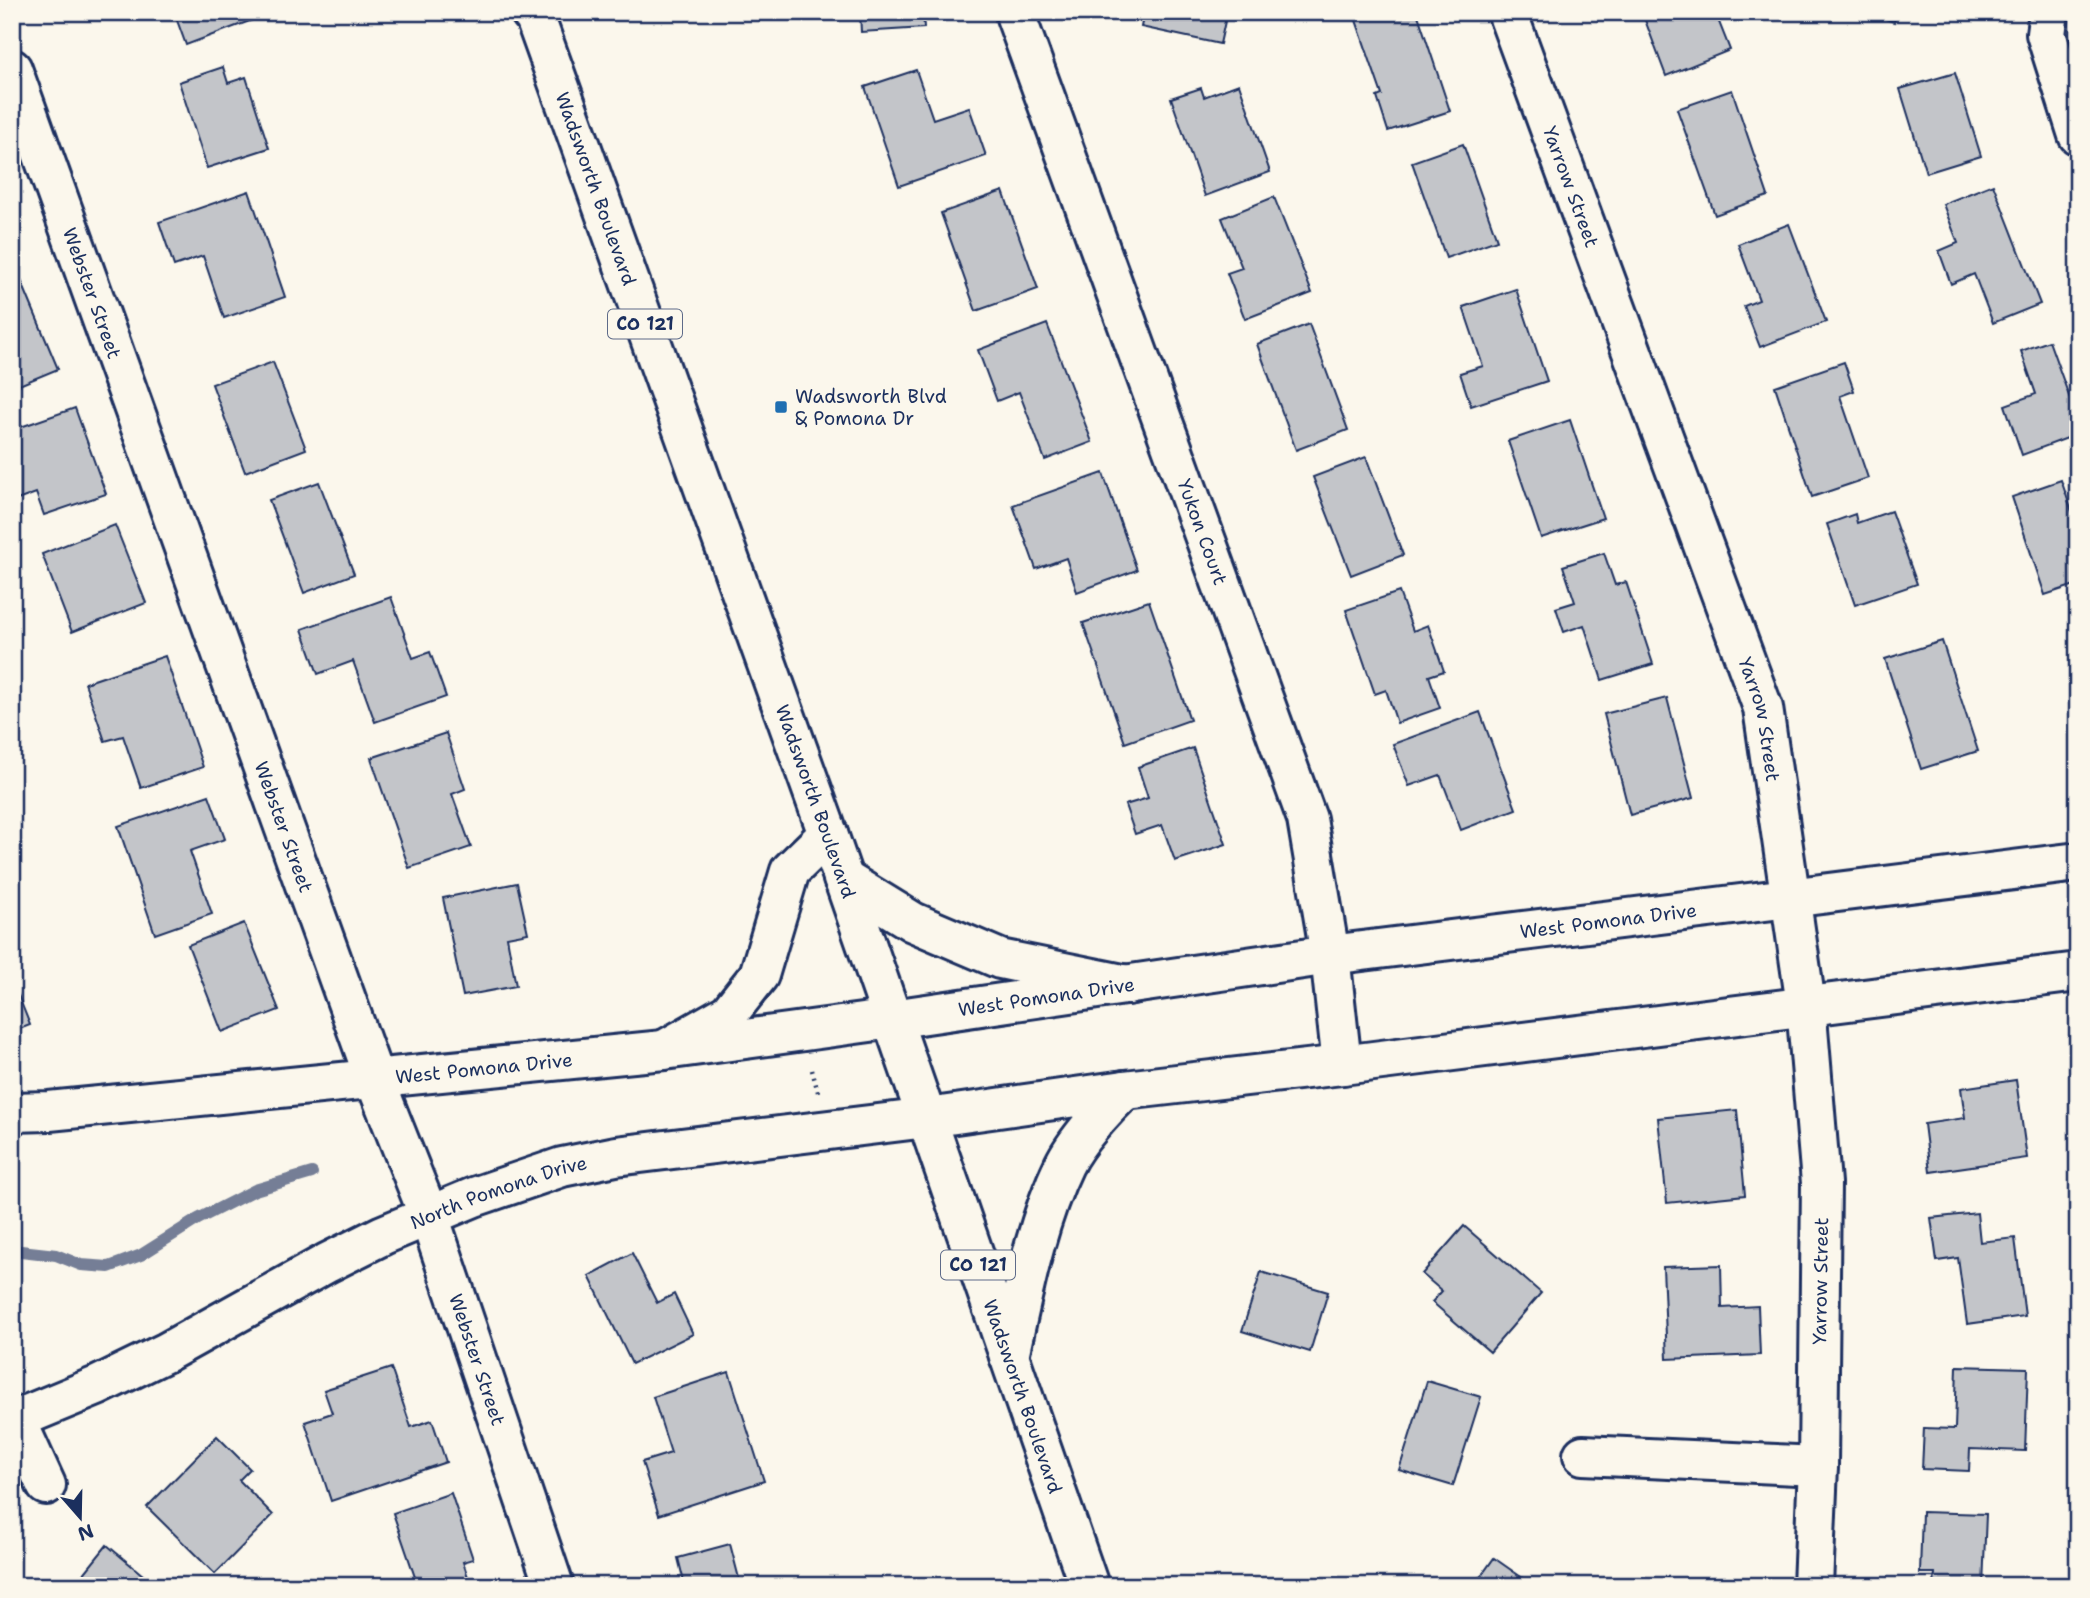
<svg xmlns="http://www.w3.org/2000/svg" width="2090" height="1598" font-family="'Shantell Sans',sans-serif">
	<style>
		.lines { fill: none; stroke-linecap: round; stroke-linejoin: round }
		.stream { stroke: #747e96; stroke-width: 12 }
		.building { fill: #c3c5c9; stroke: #1b2f5e; stroke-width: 2 }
		.minor-casing { stroke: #1b2f5e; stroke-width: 44 }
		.tertiary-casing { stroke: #1b2f5e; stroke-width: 44 }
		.primary-casing { stroke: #1b2f5e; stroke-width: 44 }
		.path { stroke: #1b2f5e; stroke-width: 4.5; stroke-dasharray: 2 5; stroke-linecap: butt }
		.minor { stroke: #fbf7ec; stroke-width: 38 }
		.tertiary { stroke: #fbf7ec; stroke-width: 38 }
		.primary { stroke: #fbf7ec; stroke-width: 38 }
		.poi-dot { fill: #1f6fb2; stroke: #fbf7ec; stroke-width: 2.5 }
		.labels { text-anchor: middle; stroke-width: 6; stroke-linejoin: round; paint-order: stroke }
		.shield { fill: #fbf7ec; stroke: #5e6b89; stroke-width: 2 }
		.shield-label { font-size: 18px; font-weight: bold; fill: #1b2f5e }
		.street-label { font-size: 19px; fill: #1b2f5e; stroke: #fbf7ec }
		.poi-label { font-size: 19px; fill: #1b2f5e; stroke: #fbf7ec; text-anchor: start }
	</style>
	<rect width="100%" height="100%" fill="#fbf7ec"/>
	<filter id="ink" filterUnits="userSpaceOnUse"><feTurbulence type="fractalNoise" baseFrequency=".0143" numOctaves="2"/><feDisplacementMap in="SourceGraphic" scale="14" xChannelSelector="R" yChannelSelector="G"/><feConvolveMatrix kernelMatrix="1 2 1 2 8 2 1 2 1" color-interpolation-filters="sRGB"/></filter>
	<g filter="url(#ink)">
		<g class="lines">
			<!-- stream -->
			<path class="stream" d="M12,1250L56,1255L81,1265L109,1267L141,1255L198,1219L255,1190L312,1173"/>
		</g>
		<!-- building -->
		<g class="building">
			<path d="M174,12H262L263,16L186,45Z"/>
			<path d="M860,12H923L924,28L861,32Z"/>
			<path d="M1144,12H1227L1220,44L1141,27Z"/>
			<path d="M1379,12H1417L1450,111L1388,131L1377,97L1382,95L1356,20Z"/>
			<path d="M1642,12H1715L1730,50L1666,76Z"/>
			<path d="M1865,12H1897L1894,22Z"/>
			<path d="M223,67L228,83L246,77L269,148L207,168L179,82Z"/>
			<path d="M916,70L933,119L969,107L986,156L899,186L865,87Z"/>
			<path d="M1955,73L1981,156L1926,173L1900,89Z"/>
			<path d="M1239,84L1270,172L1205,196L1171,98L1201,88L1204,97Z"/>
			<path d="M1732,90L1768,196L1715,215L1677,109Z"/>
			<path d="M1463,144L1497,240L1446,258L1412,162Z"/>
			<path d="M1993,184L2040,304L1993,323L1974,274L1951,284L1939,251L1958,243L1943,204Z"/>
			<path d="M249,191L285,297L224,318L203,256L174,266L159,222Z"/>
			<path d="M1003,191L1038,289L976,311L941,213Z"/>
			<path d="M1274,197L1312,293L1245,319L1227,273L1242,268L1222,218Z"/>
			<path d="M1789,224L1826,322L1760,347L1744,306L1759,300L1738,244Z"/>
			<path d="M15,266L58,369L12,388V267Z"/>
			<path d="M1516,289L1547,381L1471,406L1460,373L1483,366L1463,307Z"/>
			<path d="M1047,324L1092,442L1045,460L1019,392L997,401L978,350Z"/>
			<path d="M1309,324L1348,430L1296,450L1257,344Z"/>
			<path d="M2049,341L2078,421V434L2022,455L2005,405L2036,394L2021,351Z"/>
			<path d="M273,362L306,449L245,472L212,384Z"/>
			<path d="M1844,362L1854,391L1840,396L1868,478L1812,497L1775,386Z"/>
			<path d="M75,408L106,494L44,515L36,493L12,502V430Z"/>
			<path d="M1570,420L1603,518L1541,538L1508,441Z"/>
			<path d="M1366,457L1403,555L1351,575L1313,477Z"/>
			<path d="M1103,473L1137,570L1077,592L1066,558L1036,569L1013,505Z"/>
			<path d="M2061,480L2078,529V584L2045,595L2012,497Z"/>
			<path d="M319,482L354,574L304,593L269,500Z"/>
			<path d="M1891,511L1917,584L1855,605L1827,524L1855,514L1857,523Z"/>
			<path d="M115,525L146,603L72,632L42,554Z"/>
			<path d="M1604,553L1615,585L1626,582L1653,664L1602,680L1584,625L1564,632L1556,608L1575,602L1563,566Z"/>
			<path d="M1399,592L1413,631L1428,625L1444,671L1429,676L1440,708L1397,723L1386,690L1375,694L1346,610Z"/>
			<path d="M391,597L413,658L430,652L446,697L375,722L353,661L318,674L302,629Z"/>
			<path d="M1149,601L1190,720L1125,743L1083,623Z"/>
			<path d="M1942,641L1978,751L1921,769L1885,659Z"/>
			<path d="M165,656L203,767L141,788L123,736L105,741L85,683Z"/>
			<path d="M1667,698L1693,798L1630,815L1604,714Z"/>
			<path d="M1480,712L1516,809L1461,830L1440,775L1409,786L1393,744Z"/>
			<path d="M446,733L465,789L452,794L471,847L409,868L371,758Z"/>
			<path d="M1193,748L1226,844L1175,861L1162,825L1135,834L1125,805L1148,798L1138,767Z"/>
			<path d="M209,795L225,839L190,851L212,914L155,934L118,826Z"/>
			<path d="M517,883L528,933L507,937L516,986L463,996L443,898Z"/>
			<path d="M244,923L279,1010L222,1032L188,945Z"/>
			<path d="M12,980L30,1025L12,1032Z"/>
			<path d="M2016,1080L2027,1158L1930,1172L1924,1124L1965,1118L1961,1088Z"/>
			<path d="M1737,1110L1745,1195L1667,1203L1658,1118Z"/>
			<path d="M1977,1213L1980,1242L2015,1238L2025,1316L1967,1324L1958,1258L1937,1261L1931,1218Z"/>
			<path d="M1464,1226L1541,1293L1490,1352L1432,1302L1442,1291L1422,1274Z"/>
			<path d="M632,1253L657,1303L674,1294L693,1334L632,1364L589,1276Z"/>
			<path d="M1721,1265L1722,1308L1758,1306L1760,1355L1667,1359L1663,1267Z"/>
			<path d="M1261,1272L1328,1292L1310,1352L1242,1331Z"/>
			<path d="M1957,1366L2028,1368L2025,1451L1970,1449L1969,1471L1922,1469L1924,1428L1955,1429Z"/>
			<path d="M391,1368L411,1427L432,1420L446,1462L331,1501L305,1422L332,1413L324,1390Z"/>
			<path d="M729,1372L764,1481L659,1515L642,1462L671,1453L653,1397Z"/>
			<path d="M1427,1381L1481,1397L1453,1486L1399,1470Z"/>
			<path d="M217,1436L250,1469L239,1480L273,1515L215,1574L147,1507Z"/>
			<path d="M451,1493L473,1559L463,1562L471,1586H418L393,1513Z"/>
			<path d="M1922,1512L1986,1514L1983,1586H1934L1935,1573H1920Z"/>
			<path d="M730,1544L741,1586H685L678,1558Z"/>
			<path d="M107,1545L156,1586H74Z"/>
			<path d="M1494,1558L1534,1586H1474Z"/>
			<path d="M1667,1578L1670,1586H1649Z"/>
		</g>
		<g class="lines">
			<!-- minor casing -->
			<g class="minor-casing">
				<g id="minor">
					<path id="s1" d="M1018,12L1016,17L1307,819L1330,955L1342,1065"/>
					<path id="s2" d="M1507,12L1763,708L1806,1005L1821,1183L1818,1466L1813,1586"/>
					<path d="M2049,12L2046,34L2078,135"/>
					<path id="s3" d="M12,69L375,1080L429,1216L554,1586"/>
					<path id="s4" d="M12,1112L49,1111L664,1050L892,1019"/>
					<path d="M16,1419L46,1485"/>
					<path id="s5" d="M12,1421L97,1386L167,1352L327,1263L383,1235L474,1197L562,1167L616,1156L927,1118"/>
					<path d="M1583,1455L1818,1466"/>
				</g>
			</g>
			<!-- tertiary casing -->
			<g class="tertiary-casing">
				<g id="tertiary">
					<path id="s6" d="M892,1019L1330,955L2078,862"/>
					<path d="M927,1118L1125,1090L1342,1065L2078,972"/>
				</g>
			</g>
			<!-- primary casing -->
			<g class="primary-casing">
				<g id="primary">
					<path id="s7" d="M530,12L535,18L828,834L1089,1586"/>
					<path d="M843,879L913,922L1000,959L1128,985"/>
					<path d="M664,1050L729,1013L759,975L790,871L828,834"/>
					<path d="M1009,1356C1023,1293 1036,1223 1064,1165C1075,1142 1106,1107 1125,1090"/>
				</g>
			</g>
			<!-- path -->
			<path class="path" d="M812,1070L818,1092"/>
			<!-- minor -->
			<use href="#minor" class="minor"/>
			<!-- tertiary -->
			<use href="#tertiary" class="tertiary"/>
			<!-- primary -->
			<use href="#primary" class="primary"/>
		</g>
	</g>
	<!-- markers -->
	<rect class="poi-dot" x="774" y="400" width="14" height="14" rx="3.5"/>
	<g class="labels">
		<!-- shield labels -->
		<g class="shield">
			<rect x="608" y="309.5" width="74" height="29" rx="5"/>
			<rect x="941" y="1250.5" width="74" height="29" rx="5"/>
		</g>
		<g class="shield-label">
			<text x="645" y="330">CO 121</text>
			<text x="978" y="1271">CO 121</text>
		</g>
		<!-- street labels -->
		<g class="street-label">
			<text dy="7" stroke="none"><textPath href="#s2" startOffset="186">Yarrow Street</textPath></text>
			<text dy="7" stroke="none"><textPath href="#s7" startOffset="189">Wadsworth Boulevard</textPath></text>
			<text dy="7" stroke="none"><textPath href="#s3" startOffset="238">Webster Street</textPath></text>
			<text dy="7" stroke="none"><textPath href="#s1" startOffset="553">Yukon Court</textPath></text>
			<text dy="7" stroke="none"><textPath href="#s2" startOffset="752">Yarrow Street</textPath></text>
			<text dy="7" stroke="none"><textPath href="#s7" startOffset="840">Wadsworth Boulevard</textPath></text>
			<text dy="7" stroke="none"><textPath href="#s3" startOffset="805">Webster Street</textPath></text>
			<text dy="7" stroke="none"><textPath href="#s6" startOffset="723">West Pomona Drive</textPath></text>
			<text dy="7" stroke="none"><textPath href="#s6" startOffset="156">West Pomona Drive</textPath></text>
			<text dy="7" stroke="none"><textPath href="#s4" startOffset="474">West Pomona Drive</textPath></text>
			<text dy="7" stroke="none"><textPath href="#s5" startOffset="539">North Pomona Drive</textPath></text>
			<text transform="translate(1820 1281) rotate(-89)" y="7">Yarrow Street</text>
			<text dy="7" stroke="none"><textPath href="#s3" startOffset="1372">Webster Street</textPath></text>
			<text dy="7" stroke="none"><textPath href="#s7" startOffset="1470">Wadsworth Boulevard</textPath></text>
		</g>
		<!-- poi labels -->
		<g class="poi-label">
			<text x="795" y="403">Wadsworth Blvd<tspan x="795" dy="22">&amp; Pomona Dr</tspan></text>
		</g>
	</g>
	<!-- margin -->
	<rect width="2090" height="1598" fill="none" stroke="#fbf7ec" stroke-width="42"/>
	<rect x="21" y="21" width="2048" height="1556" fill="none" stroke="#1b2f5e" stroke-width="2.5" filter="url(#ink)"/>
	<!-- north arrow -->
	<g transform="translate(80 1517) rotate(160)" stroke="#fbf7ec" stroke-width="5" paint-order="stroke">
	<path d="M0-5L12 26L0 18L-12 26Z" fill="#1b2f5e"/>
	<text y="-10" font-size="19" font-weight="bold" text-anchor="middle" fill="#1b2f5e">N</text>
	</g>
</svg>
